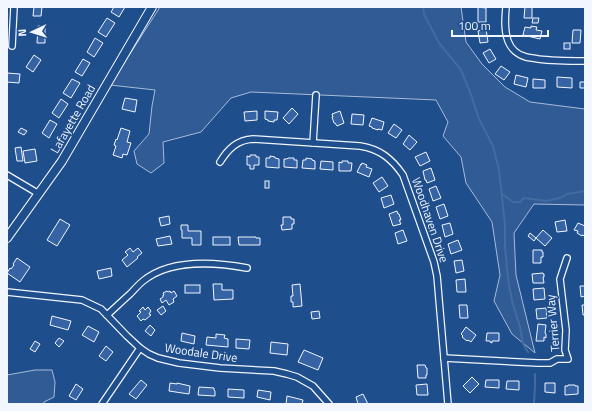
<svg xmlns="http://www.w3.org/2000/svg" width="592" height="411" font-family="'Titillium Web',sans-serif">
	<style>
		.built { fill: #305b95; stroke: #a8bbd7 }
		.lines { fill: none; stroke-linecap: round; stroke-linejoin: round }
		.stream { stroke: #446ba0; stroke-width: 2 }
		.building { fill: #3563a3; stroke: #f2f6ff }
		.street-casing { stroke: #f2f6ff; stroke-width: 8 }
		.secondary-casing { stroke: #f2f6ff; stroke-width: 10 }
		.street { stroke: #1f4e8c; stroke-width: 5.5 }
		.secondary { stroke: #1f4e8c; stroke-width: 8 }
		.labels { text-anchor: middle; stroke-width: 3; stroke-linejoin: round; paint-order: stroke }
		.street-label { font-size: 12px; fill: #f2f6ff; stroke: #1f4e8c }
	</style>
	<rect width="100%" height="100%" fill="#1f4e8c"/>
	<!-- built -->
	<g class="built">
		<path d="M160,7H461L466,42L482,64L505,87L530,102L585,109V205L534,204L514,233L516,275L535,353L512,334L494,301L500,275L492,222L466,183L461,157L443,136L448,122L436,100L251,92L231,98L201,132L163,142L164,163L151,173L137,164L134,151L149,134L152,106L155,90L110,85Z"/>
		<path d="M35,370H52L55,382L54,397L44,402L43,404H7V375Z"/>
	</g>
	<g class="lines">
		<!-- stream -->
		<g class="stream">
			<path d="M423,7L424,14L439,43L461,70L470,92L479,119L493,146L499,170L505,224V246L508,279L512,301L520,327L523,344L528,352"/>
			<path d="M502,194L513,202H520L524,198L546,201L560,198L567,194L585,191"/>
			<path d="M534,404L535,385V374"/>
		</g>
	</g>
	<!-- building -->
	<g class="building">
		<path d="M34,7H42L41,16H33Z"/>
		<path d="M114,7H125L119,17L111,12Z"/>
		<path d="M478,7L486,8V22H478Z"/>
		<path d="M525,7H532V18H524Z"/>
		<path d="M107,18L115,23L106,37L98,32Z"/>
		<path d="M533,18H539L538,23H532Z"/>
		<path d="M38,26H45V43H37Z"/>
		<path d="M531,26L537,27L536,30L542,31L540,39L523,35L525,27L531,28Z"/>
		<path d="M486,29L488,42L480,43L478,31Z"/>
		<path d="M573,30H581L580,43H572Z"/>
		<path d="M95,38L103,43L94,57L87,52Z"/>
		<rect x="564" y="43" width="6" height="6"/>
		<path d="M490,49L496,59L489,63L483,53Z"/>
		<path d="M34,55L41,60L33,72L26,67Z"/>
		<path d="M83,59L90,63L82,76L75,72Z"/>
		<path d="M501,66L510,72L504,80L495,74Z"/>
		<path d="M7,73L20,74L19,83L7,82Z"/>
		<path d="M516,75L528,78L526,87L514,84Z"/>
		<path d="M557,77L572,78V88L557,87Z"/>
		<path d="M72,79L80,83L71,98L63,93Z"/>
		<path d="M533,79L545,80V88H533Z"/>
		<path d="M580,82H585V96V88H580Z"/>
		<path d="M125,98L137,100L135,112L122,109Z"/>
		<path d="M61,99L68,104L59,118L52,113Z"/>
		<path d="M292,108L298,114L289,124L283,118Z"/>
		<path d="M257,111V120L245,121L244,112Z"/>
		<path d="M265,111L278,112L277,120H274V122L268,121V120L265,119Z"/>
		<path d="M340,111L344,123L337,126L335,123H334L332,117H333L332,114Z"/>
		<path d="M352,114L364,115L363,125L351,124Z"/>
		<path d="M372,118L384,122L382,130L378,129V130L372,128V127L369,126Z"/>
		<path d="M50,120L57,124L49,138L42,133Z"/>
		<path d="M394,124L402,130L396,138L388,133Z"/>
		<path d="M21,128L27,131L24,135L18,132Z"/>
		<path d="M121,128L130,131L127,142L131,143L127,155L123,154L122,158L113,155L116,146L114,145L116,139L117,140Z"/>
		<path d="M409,135L417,142L410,150L403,144Z"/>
		<path d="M21,147L23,161H17L15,148Z"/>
		<path d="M35,149L37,161L25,163L23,151Z"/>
		<path d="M426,152L430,161L420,166L415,157Z"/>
		<path d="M250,155H256V157H259V165H254V169H250V165H247V156L250,157Z"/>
		<path d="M270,156L275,157V158L279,159V168L266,167V158H270Z"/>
		<path d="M288,158H294V160H297V168L284,167V159H287Z"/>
		<path d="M306,158L312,159V160L315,161V169L302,168L303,160H306Z"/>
		<path d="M321,161L333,162V170L320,169Z"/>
		<path d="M342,161H348V163H352L351,171H339V162L342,163Z"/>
		<path d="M362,163L367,165L366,167L372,169L369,177L357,172L361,164V165Z"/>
		<path d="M431,168L435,180L427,183L426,180H425L423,171Z"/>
		<path d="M382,177L388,186L379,192L373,183Z"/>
		<rect x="265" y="181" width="4" height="7"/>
		<path d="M436,186L441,198L433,201L429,189Z"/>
		<path d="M391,195L394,204L384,208L381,198Z"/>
		<path d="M444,204L448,216L440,219L436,207Z"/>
		<path d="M397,211L398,214H399L401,220H399L401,224L393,226L389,214Z"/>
		<path d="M169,216L170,224L161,226L159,218Z"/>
		<path d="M283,217H291V219H294V224H292V229L282,230L281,225H283Z"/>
		<path d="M60,219L70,225L57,246L47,240Z"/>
		<path d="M565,220L567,231L557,232L555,222Z"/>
		<path d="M450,223L453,234L445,237L442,225Z"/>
		<path d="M578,223L585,226V236L582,235V236L577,233L578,231L574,230Z"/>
		<path d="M181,225H188V231H201V245H192V238H182V230H181Z"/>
		<path d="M403,230L407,241L398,244L395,233Z"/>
		<path d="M543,230L552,238L545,246L536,238Z"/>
		<path d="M530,233L536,238L534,241L528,236Z"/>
		<path d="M170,236L172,244L158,246L156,239Z"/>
		<rect x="213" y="237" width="17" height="8"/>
		<path d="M238,237H256V238H260V245H239Z"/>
		<path d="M458,240L462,250L451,254L448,244Z"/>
		<path d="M130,248L133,252L138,248L142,253L137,257L138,258L127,267L122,260L128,255L125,252Z"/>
		<path d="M533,250H542V252H543V257H541V263H533Z"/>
		<path d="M17,258L30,267L20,282L7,273L10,268L11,269L14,265L13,264Z"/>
		<path d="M462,260L464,271L456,273L454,261Z"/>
		<path d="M111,268L112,276L99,279L97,271Z"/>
		<path d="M543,273V274H544V277H543L544,283H533L532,274Z"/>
		<path d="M465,279L466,292H457L456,280Z"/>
		<path d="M213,284H222V290H233V299L214,300Z"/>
		<path d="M300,284L302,306L293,307V302H291V296H293L292,285Z"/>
		<rect x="185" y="285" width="15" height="8"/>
		<path d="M580,286H585V296L581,297Z"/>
		<path d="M544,288L545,299L534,300L533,289Z"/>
		<path d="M167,291L168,292L170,291L171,293L174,291L177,296L173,299L174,302L169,305L166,300L162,303L160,299L163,297V295H164L163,293Z"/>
		<path d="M459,305H467L468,318H460Z"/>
		<path d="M582,305H585V315H583Z"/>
		<path d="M163,306L166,311L161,315L157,310Z"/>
		<path d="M143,307L145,310L148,307L151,311L149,314L151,315L145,320L143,319L141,321L137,316L141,312L139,311Z"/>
		<path d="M546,308L547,318L537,319L536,309Z"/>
		<path d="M319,311L320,318L312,319L311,312Z"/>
		<path d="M52,316L71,321L68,330L50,325Z"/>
		<path d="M538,324L546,325L545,333L546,334V338L544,337V341H536Z"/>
		<path d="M150,325L155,330L151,336L145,331Z"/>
		<path d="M88,326L99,332L94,342L82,335Z"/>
		<path d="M466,327L476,335L471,342L468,340L467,341L462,337L463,336L461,334Z"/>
		<path d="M182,333L195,336L194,344L181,341Z"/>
		<path d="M487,333H499V341H492V343L490,342V341H486Z"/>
		<path d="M216,334L225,335L224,338L228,339V347L206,345L207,337L216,338Z"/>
		<path d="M59,338L64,341L59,347L55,343Z"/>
		<path d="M236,339L250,340L249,349L236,348Z"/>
		<path d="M35,341L40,344L35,352L30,349Z"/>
		<path d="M271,342L288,344L287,355L270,353Z"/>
		<path d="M106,346L113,352L106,361L99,356Z"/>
		<path d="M304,350L323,358L318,370L298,362Z"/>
		<path d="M417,365H425L426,368H427V375H426V378H418Z"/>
		<path d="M472,377L479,384L470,393L463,386Z"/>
		<path d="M141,380L147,385L136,399L129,394Z"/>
		<path d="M486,380H499V388L485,387Z"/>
		<path d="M507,381H519V390L506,389Z"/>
		<path d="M170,383L177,384V383L190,386L189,394L169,391Z"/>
		<path d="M545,383H555V393L545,392Z"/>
		<path d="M76,384L83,389L76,400L69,396Z"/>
		<path d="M427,384L428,395H417L416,385Z"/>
		<path d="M568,385H575V386H578V394L565,395V386H568Z"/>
		<path d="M199,387L214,388V390L215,391V396L198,395Z"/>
		<path d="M228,389L244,390V398L228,397Z"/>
		<path d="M258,390L271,392L270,400L257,397Z"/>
		<path d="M363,394L368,404H358L356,397Z"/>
		<path d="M287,396L303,400L302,404H286Z"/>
	</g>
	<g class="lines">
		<!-- street casing -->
		<g class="street-casing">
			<g id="street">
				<path d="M506,7C505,18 504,30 508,41C511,49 518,55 526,57C530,58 534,58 538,59C554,61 569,61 585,61"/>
				<path d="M12,46L14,7"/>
				<path d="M313,143L316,95"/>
				<path d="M220,162C228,149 237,140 253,139L360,146C380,149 392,159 403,175L434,262L437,276L448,404"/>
				<path d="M7,175L39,194"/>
				<path d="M7,292L82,300L101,309L127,336L140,348L149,354L158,358L179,363L220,368L274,371L287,374L297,377L313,386L329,404"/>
				<path d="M107,315C115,308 122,301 130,294C134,290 138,285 143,281C170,259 215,262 247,268"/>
				<path d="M444,358L538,363H550L557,359H568L565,350L566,330L560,279L567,258"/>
				<path d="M102,404L140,348"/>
			</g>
		</g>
		<!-- secondary casing -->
		<g class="secondary-casing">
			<path id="secondary" d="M7,238L62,161L152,7"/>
		</g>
		<!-- street -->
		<use href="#street" class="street"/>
		<!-- secondary -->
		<use href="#secondary" class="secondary"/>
	</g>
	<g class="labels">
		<!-- street labels -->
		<g class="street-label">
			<text transform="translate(73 119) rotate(-60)" y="4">Lafayette Road</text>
			<text transform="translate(430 220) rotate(71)" y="4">Woodhaven Drive</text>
			<text transform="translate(553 323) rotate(-95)" y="4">Terrier Way</text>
			<text transform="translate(201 353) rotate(8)" y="4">Woodale Drive</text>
		</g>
	</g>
	<!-- border -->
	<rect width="592" height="411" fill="none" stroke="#f2f6ff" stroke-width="16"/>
	<!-- north arrow -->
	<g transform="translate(32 32) rotate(266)" stroke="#1f4e8c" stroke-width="3" paint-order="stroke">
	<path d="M0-3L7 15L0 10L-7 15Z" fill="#f2f6ff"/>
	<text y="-6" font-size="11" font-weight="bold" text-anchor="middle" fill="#f2f6ff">N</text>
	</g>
	<!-- scale -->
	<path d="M452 30v6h96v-6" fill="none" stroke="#f2f6ff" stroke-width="2"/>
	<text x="458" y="30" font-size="12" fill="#f2f6ff" stroke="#1f4e8c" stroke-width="3" paint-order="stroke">100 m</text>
</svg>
